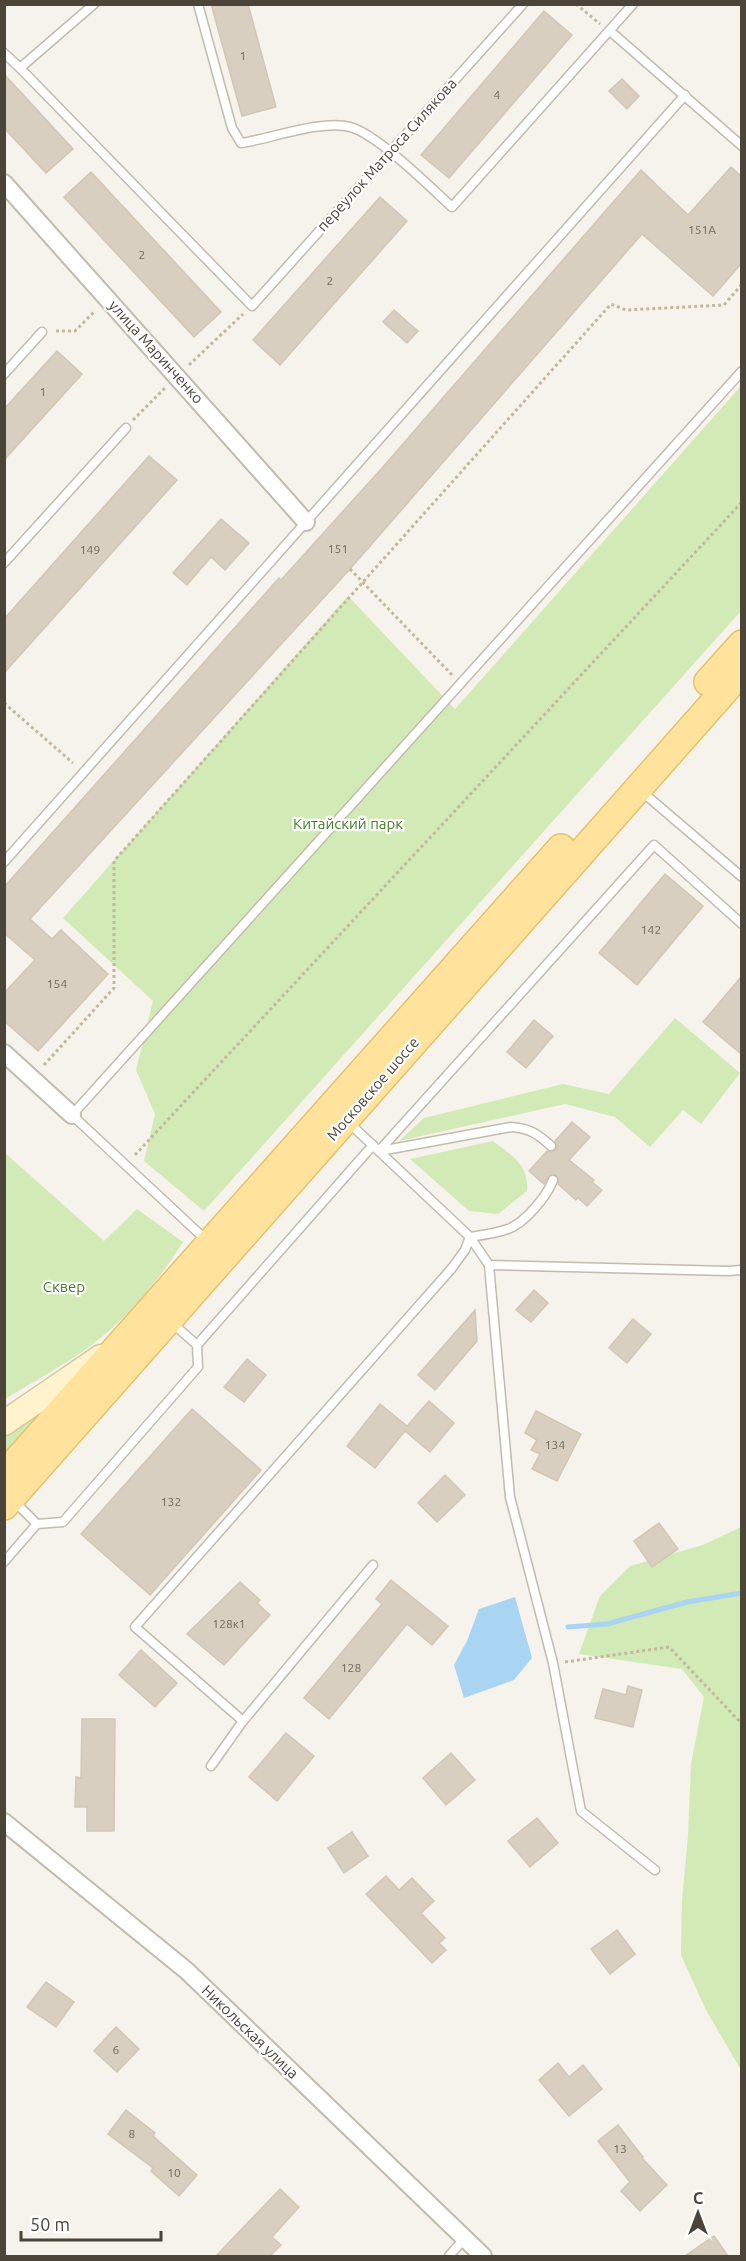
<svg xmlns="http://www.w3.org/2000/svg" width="746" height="2261" font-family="Ubuntu,sans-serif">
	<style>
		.green { fill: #d2eab5 }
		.water { fill: #a9d4f2 }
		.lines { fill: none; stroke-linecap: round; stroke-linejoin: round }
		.stream { stroke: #a9d4f2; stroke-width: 5 }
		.building { fill: #d8cfc1; stroke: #d3c7b4; stroke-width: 1.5 }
		.service-casing { stroke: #c2bbae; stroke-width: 11 }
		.minor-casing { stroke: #c2bbae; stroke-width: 20 }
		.secondary-casing { stroke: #d6c79b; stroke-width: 27 }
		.primary-casing { stroke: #e6c16a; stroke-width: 30 }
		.path { stroke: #c4b79f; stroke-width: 3; stroke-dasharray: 3 3; stroke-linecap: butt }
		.service { stroke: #fff; stroke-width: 8 }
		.minor { stroke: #fff; stroke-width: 16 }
		.secondary { stroke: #fff3cd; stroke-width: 24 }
		.primary { stroke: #ffe39c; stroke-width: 27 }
		.labels { text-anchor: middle; stroke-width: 4.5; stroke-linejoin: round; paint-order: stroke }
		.number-label { font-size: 12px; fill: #6e675b }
		.street-label { font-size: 15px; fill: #4b4439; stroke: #fff }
		.park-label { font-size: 15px; fill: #4a7f2a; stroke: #fff }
	</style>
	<rect width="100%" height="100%" fill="#f6f3ec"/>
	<!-- green -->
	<g class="green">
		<path d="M741,386V611L204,1211L144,1161L155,1114L136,1070L153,1001L63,918L348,596L455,709Z"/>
		<path d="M675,1018L740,1073L701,1124L683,1110L650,1147L615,1117L565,1104L399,1141L424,1118L563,1084L609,1094Z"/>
		<path d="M493,1141C512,1156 529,1164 527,1191L498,1214L469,1211L410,1159Z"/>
		<path d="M5,1153L104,1241L137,1209L183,1242C155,1286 120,1327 76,1356C53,1371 28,1385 5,1399Z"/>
		<path d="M60,1396L5,1461V1434Z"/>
		<path d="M741,1527V2070L706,2010L681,1955L682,1900L688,1836L691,1764L704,1697L682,1669L579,1654L600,1596L630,1566L703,1545Z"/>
	</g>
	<!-- water -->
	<path class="water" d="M515,1597L532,1658L514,1680L464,1698L454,1665L467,1641L479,1609Z"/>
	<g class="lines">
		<!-- stream -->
		<path class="stream" d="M568,1627L607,1624L687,1602L742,1593"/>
	</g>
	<!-- building -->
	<g class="building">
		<path d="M211,4H248L276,107L242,116Z"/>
		<path d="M544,11L572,35L449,178L421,155Z"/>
		<path d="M4,74L73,149L46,173L4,128Z"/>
		<path d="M622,79L639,96L627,109L609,91Z"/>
		<path d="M731,167L741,176V264L713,296L642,234L350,569L30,919L52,939L61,930L108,974L38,1051L4,1021V993L35,960L4,933V887L279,578L281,580L382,468L641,170L688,215Z"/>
		<path d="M91,172L221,312L194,337L64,197Z"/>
		<path d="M380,197L407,221L280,365L253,340Z"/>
		<path d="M394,310L418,331L407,343L383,322Z"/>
		<path d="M57,351L82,374L4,460V409Z"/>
		<path d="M149,456L177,480L4,673V619Z"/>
		<path d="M221,519L249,543L225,570L211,557L187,585L173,573Z"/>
		<path d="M665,874L703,906L637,985L599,953Z"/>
		<path d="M741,977V1054L703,1022Z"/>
		<path d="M534,1020L553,1036L526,1068L507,1052Z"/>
		<path d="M572,1122L590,1137L569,1160L594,1180L592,1182L602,1190L587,1206L578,1198L576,1200L558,1184L559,1179L556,1175H549L544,1184L529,1171L547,1151L552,1152L556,1150L557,1145L555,1141Z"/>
		<path d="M534,1290L548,1303L531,1322L516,1310Z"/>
		<path d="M475,1310L477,1341L435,1390L418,1375Z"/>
		<path d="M633,1319L651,1334L627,1363L609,1348Z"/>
		<path d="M247,1359L266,1375L244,1402L224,1387Z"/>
		<path d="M429,1401L454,1423L430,1452L405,1431L375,1468L347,1446L380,1404L407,1426Z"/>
		<path d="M192,1409L261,1470L150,1595L81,1534Z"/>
		<path d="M536,1411L581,1434L557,1481L532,1469L540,1454L531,1450L537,1440L525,1433Z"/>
		<path d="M445,1475L465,1495L437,1522L418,1503Z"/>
		<path d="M659,1523L678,1549L652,1567L634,1541Z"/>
		<path d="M391,1580L448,1626L432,1645L407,1624L329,1719L304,1698L382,1604L376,1599Z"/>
		<path d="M240,1582L260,1600L257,1603L270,1615L224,1665L187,1634Z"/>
		<path d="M141,1650L177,1683L155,1707L119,1675Z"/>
		<path d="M628,1686L642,1690L633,1727L595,1718L603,1689L626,1695Z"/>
		<path d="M82,1719H115L114,1831H87V1807H75L76,1777L81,1778Z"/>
		<path d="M286,1733L314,1756L277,1801L249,1777Z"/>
		<path d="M451,1753L475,1780L446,1805L423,1778Z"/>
		<path d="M537,1818L558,1843L530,1867L508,1841Z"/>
		<path d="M352,1832L368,1856L344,1873L328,1848Z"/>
		<path d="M386,1876L399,1890L412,1878L434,1901L421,1913L445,1938L439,1943L446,1950L432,1963L366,1894Z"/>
		<path d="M617,1930L635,1954L610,1974L591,1949Z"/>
		<path d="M46,1982L74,2002L56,2027L27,2007Z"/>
		<path d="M116,2027L139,2049L117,2072L94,2051Z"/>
		<path d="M558,2063L569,2077L583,2065L602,2089L569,2116L539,2080Z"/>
		<path d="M126,2110L155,2133L153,2136L197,2175L179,2196L151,2171L153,2168L108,2134Z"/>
		<path d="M618,2125L643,2157L642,2158L667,2185L640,2211L621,2191L630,2182L598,2141Z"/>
		<path d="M280,2189L299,2207L272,2237L281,2245L270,2256H216Z"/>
		<path d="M714,2236L728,2256H685Z"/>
	</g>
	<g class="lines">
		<!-- service casing -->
		<g class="service-casing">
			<g id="service">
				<path d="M198,4L232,128L241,143C269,139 324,119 350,127C377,134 429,186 452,207L633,4"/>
				<path d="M610,31L742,146"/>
				<path d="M4,53L20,68L94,4"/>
				<path d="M20,68L252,306L523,4"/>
				<path d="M4,374L42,332"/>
				<path d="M4,563L126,428"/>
				<path d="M640,790L742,877"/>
				<path d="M4,862L685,95"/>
				<path d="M379,1151L654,845L742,924"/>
				<path d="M380,1151L511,1127C529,1128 538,1134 551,1146"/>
				<path d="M553,1180C547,1196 525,1223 508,1229C497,1233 483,1235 470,1237L489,1265L510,1497L553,1663L581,1811L655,1870"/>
				<path d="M206,1240L72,1115L742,371"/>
				<path d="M489,1265L728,1271L742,1270"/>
				<path d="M197,1345L373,1145"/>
				<path d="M14,1501L37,1524"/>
				<path d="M4,1562L37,1524L63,1522L198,1367L197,1345L171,1322"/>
				<path d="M243,1721L135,1627L452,1268L465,1250L470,1237L347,1121"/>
				<path d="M211,1766L243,1721L373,1565"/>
				<path d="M449,2256L464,2239"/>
			</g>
		</g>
		<!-- minor casing -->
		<g class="minor-casing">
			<g id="minor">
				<path d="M4,183L306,522"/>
				<path d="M4,1053L72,1115"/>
				<path d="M4,1822L187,1971L483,2256"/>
			</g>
		</g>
		<!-- secondary casing -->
		<g class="secondary-casing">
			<path id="secondary" d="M4,1423L101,1357"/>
		</g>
		<!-- primary casing -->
		<g class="primary-casing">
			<g id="primary">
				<path d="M708,682L742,644"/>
				<path d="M4,1475L561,848"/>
				<path d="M4,1506L742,671"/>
			</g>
		</g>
		<!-- path -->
		<g class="path">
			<path d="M576,4L600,24"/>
			<path d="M56,331H75L95,311"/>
			<path d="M189,365L243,314"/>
			<path d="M133,420L165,388"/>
			<path d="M350,569L453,676"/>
			<path d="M4,703L73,763"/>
			<path d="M44,1065L114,988V861L611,304L626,310L724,305L742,284"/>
			<path d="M135,1155L742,502"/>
			<path d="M565,1662L669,1647L742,1724"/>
		</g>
		<!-- service -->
		<use href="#service" class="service"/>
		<!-- minor -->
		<use href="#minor" class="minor"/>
		<!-- secondary -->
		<use href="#secondary" class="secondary"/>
		<!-- primary -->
		<use href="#primary" class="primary"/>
	</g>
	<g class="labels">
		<!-- number labels -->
		<g class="number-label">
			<text x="243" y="60">1</text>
			<text x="497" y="99">4</text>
			<text x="702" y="234">151А</text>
			<text x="142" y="259">2</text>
			<text x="330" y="285">2</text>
			<text x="43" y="396">1</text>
			<text x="338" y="553">151</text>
			<text x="90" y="554">149</text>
			<text x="651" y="934">142</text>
			<text x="57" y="988">154</text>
			<text x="555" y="1449">134</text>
			<text x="171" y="1506">132</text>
			<text x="229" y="1628">128к1</text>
			<text x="351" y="1672">128</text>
			<text x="116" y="2054">6</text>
			<text x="132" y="2138">8</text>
			<text x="620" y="2153">13</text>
			<text x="174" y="2177">10</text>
		</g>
		<!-- street labels -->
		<g class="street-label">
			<text transform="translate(387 155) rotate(-48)" y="5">переулок Матроса Силякова</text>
			<text transform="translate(156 352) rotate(48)" y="5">улица Маринченко</text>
			<text transform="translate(373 1089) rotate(-49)" y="5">Московское шоссе</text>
			<text transform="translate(250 2032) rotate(44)" y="5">Никольская улица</text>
		</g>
		<!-- park labels -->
		<g class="park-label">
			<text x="348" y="829">Китайский парк</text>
			<text x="64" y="1292">Сквер</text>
		</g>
	</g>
	<!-- border -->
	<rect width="746" height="2261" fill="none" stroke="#4b4439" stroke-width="12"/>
	<!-- north arrow -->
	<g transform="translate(698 2213)" stroke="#ffffff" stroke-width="4.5" paint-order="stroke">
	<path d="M0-4.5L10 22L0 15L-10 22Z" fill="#4b4439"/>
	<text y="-9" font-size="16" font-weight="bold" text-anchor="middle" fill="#4b4439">С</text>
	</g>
	<!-- scale -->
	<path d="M21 2231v9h140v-9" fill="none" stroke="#4b4439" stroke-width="3"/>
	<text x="30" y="2231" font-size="18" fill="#4b4439" stroke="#ffffff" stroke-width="4.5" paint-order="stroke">50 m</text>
</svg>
